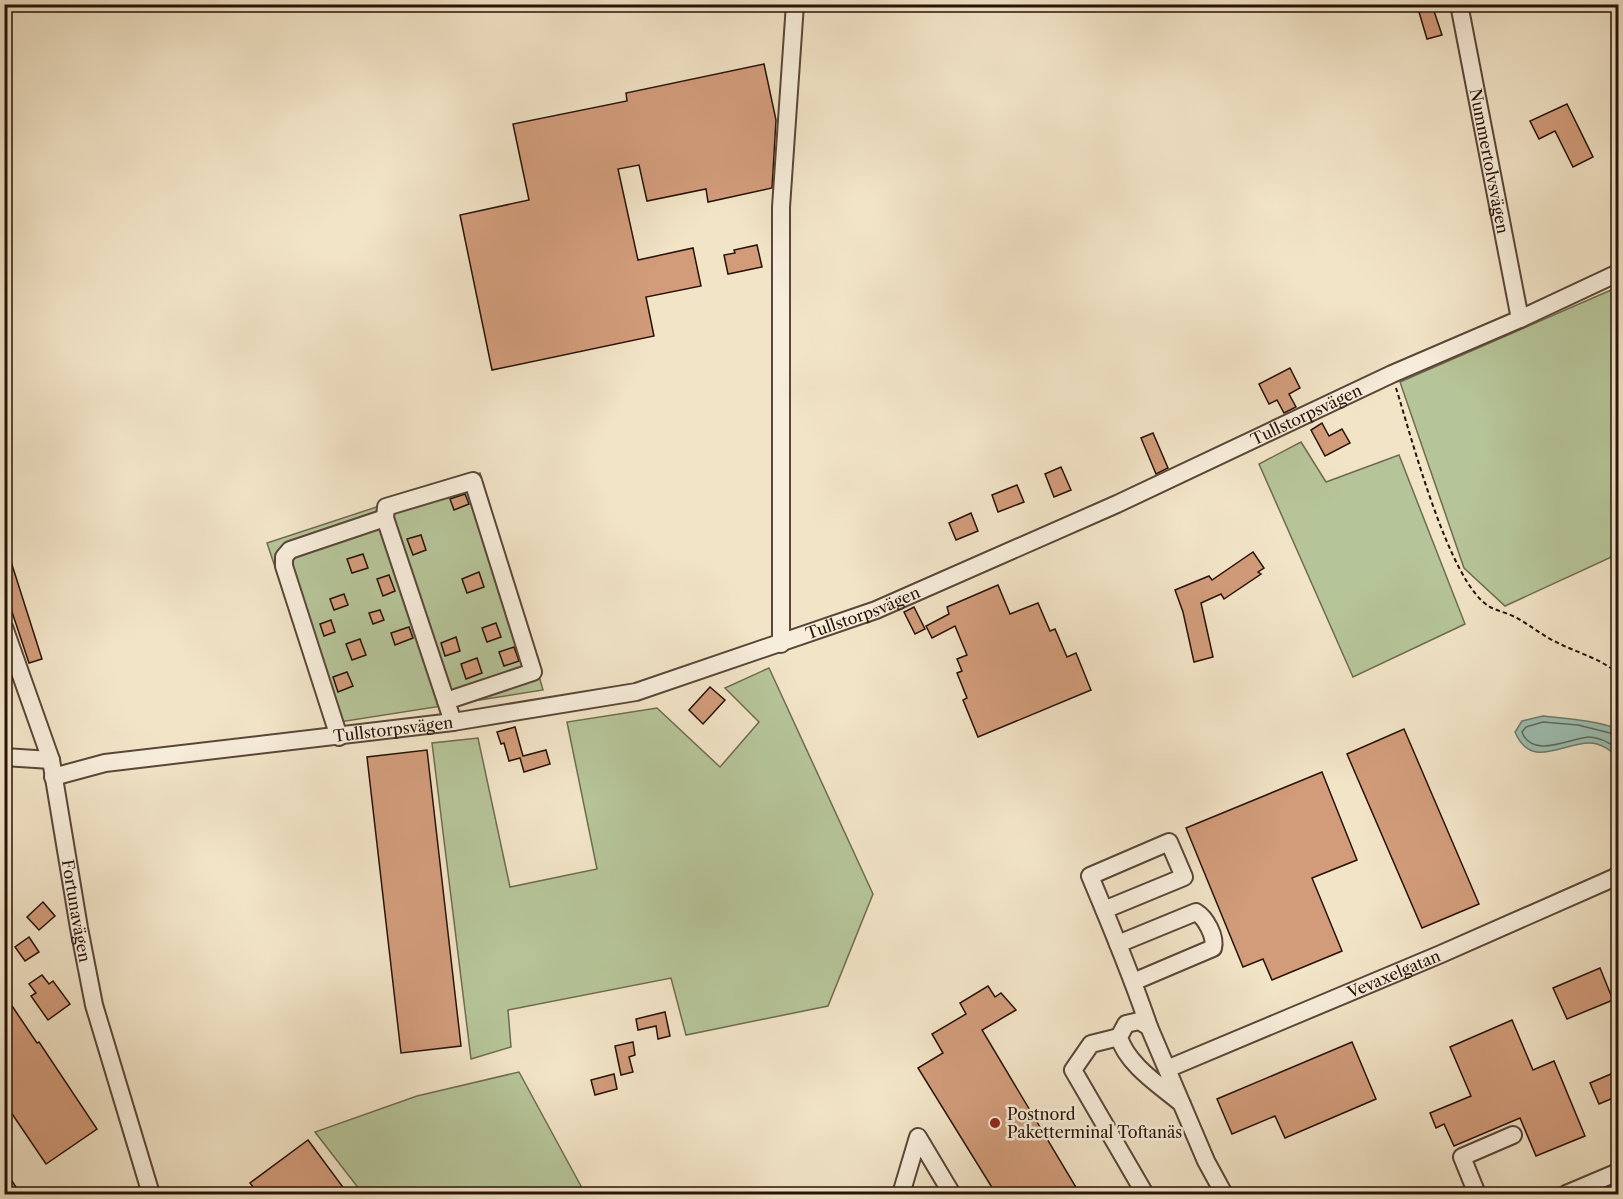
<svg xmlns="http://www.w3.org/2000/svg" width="1623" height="1199" font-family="'Libre Caslon Text',serif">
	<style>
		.green { fill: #b6c599; stroke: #6e6c50; stroke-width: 1.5 }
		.water { fill: #9bbfb2; stroke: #6d7a6e; stroke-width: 1.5 }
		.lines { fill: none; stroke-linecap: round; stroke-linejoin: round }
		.shore { stroke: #61685d; stroke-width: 1.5 }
		.building { fill: #d29c7b; stroke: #271208; stroke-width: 1.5 }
		.minor-casing { stroke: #5a4638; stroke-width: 20 }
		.path { stroke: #271208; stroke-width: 2; stroke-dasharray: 4.5 3; stroke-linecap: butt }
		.minor { stroke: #f7eddb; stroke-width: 16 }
		.poi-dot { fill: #8f2418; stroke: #f7eddb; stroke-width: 2 }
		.labels { text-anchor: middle; stroke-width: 5; stroke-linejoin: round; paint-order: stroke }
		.street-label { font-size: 16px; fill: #271208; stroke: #f7eddb }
		.poi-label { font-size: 16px; fill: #271208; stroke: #f7eddb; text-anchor: start }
	</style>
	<rect width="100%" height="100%" fill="#f2e4c7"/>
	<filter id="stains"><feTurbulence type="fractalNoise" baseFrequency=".00333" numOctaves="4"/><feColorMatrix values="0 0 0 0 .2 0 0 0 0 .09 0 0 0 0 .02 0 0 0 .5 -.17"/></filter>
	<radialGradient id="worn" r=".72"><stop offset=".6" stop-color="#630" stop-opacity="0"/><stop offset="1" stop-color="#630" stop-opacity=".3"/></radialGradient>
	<!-- green -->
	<g class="green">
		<path d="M1618,287V554L1505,606L1464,568L1400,382Z"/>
		<path d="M1301,442L1326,482L1399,455L1465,624L1353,677L1259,464Z"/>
		<path d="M480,473L543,690L327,724L267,543Z"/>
		<path d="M769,668L873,894L828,1006L686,1035L671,978L508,1010L511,1047L471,1059L432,743L478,738L510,887L597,869L567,722L657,708L720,767L759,722L725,688Z"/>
		<path d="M519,1072L582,1188L574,1194H363L315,1132L417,1096Z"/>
	</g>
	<!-- water -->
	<path class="water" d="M1543,716C1569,719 1593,720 1618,729V757C1610,750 1601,743 1589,743C1562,743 1531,770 1515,732L1522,721Z"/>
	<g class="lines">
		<!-- shore -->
		<path class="shore" d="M1618,735L1578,725L1543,722L1526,727L1522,732C1532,759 1569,739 1588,737C1599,737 1610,743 1618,749"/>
	</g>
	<!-- building -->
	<g class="building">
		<path d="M1433,8L1442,35L1427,39L1419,12Z"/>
		<path d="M764,64L776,120L772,188L708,202L706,189L647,201L639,165L618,169L638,260L693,248L701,286L646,297L654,336L492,370L460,215L529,200L513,124L627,101L626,93Z"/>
		<path d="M1567,104L1593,157L1573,167L1555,131L1539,139L1530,121Z"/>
		<path d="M757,245L762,267L728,274L724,255L735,253L734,250Z"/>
		<path d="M1290,368L1300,388L1289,394L1296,407L1284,413L1277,400L1269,404L1259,384Z"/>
		<path d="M1322,423L1329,436L1342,429L1350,443L1325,456L1311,430Z"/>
		<path d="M1153,433L1168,468L1156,474L1141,438Z"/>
		<path d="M1061,467L1071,490L1054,497L1045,474Z"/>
		<path d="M1017,485L1024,502L998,512L992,495Z"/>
		<path d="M465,494L469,504L454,510L450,499Z"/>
		<path d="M971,513L978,531L956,540L949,523Z"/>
		<path d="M421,535L426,550L413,555L407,539Z"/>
		<path d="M7,549L42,659L29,663L4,588V550Z"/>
		<path d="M1253,552L1264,568L1258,572L1261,574L1224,599L1221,594L1201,603L1213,657L1194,662L1183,612L1175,590L1209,576L1212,580Z"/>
		<path d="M363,554L368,568L352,573L347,559Z"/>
		<path d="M479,572L484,587L467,593L462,579Z"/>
		<path d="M389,575L395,591L383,596L377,579Z"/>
		<path d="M998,585L1010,614L1038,603L1050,631L1055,629L1067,657L1076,653L1091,690L978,737L963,700L967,698L957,673L962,671L957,659L967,655L955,626L932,638L926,626L949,614L947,607Z"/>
		<path d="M344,594L348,605L334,610L330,599Z"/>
		<path d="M914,607L925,629L915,634L904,612Z"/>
		<path d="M380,610L384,620L373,624L369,613Z"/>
		<path d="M331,620L335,632L324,636L320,624Z"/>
		<path d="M496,623L501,637L487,642L482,628Z"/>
		<path d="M409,627L413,638L395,645L391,633Z"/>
		<path d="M456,637L460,651L445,656L441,643Z"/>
		<path d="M360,639L366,655L352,660L346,644Z"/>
		<path d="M514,647L519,661L504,666L499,652Z"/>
		<path d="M477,658L482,673L466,679L461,664Z"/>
		<path d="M347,672L353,686L338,692L333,677Z"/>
		<path d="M710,687L725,700L703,724L689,710Z"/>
		<path d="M515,727L523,756L546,750L550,764L524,772L520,758L509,761L504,743L501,744L497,732Z"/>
		<path d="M1404,729L1479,904L1422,928L1347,754Z"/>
		<path d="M427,750L461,1046L401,1053L367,757Z"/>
		<path d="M1322,772L1357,860L1312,878L1342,951L1272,980L1263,959L1243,967L1186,828Z"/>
		<path d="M43,902L55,916L39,930L27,917Z"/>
		<path d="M29,937L39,952L25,961L15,947Z"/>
		<path d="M1600,968L1613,1000L1567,1019L1553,988Z"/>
		<path d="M42,975L49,984L53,981L70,1004L48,1020L31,996L36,993L29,984Z"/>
		<path d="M988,986L995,997L1001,993L1016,1010L982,1030L1080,1194H996L918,1068L943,1053L932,1034L966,1014L960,1003Z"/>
		<path d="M4,994L37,1043L39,1042L97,1129L46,1164L4,1102Z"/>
		<path d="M665,1012L670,1036L658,1039L656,1026L638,1030L636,1019Z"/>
		<path d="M1512,1020L1533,1070L1554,1061L1585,1136L1536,1156L1520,1118L1454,1146L1444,1124L1436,1128L1430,1113L1471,1096L1450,1047Z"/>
		<path d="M633,1042L635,1055L629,1057L633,1072L621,1075L615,1046Z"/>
		<path d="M1352,1042L1376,1099L1285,1138L1275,1116L1232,1134L1217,1099Z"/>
		<path d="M1618,1071V1096L1599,1104L1590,1083Z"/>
		<path d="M614,1074L617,1089L595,1095L591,1080Z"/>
		<path d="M308,1140L348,1194H258L250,1183Z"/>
		<path d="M4,1169L18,1190L12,1194H4Z"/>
	</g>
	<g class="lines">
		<!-- minor casing -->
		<g class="minor-casing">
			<g id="minor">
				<path id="s1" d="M1459,4L1520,319"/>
				<path d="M385,518L386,507L473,481L533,672L446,701"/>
				<path id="s2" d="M4,627L51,760L79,928L94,1005L151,1194"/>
				<path d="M781,644V207L795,4"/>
				<path d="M339,737L284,566V557L290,550L385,518L453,722"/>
				<path d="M4,757L51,760"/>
				<path id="s3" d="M53,777L105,763L453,722L636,692L876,610L1117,504L1392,374L1520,319L1618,273"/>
				<path d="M1104,910L1184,877L1169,842L1090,876C1111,926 1132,976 1149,1027"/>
				<path d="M1118,944L1196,912C1206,918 1216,937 1213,948L1133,982"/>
				<path d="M1119,1037L1091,1044L1073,1070L1145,1194"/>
				<path id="s4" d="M1167,1069L1441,954L1618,876"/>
				<path d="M1182,1104C1161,1086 1127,1065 1119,1037L1126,1024L1139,1021L1149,1027L1206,1161L1224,1194"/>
				<path d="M901,1194L918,1137L952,1194"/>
				<path d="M1477,1194L1462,1157L1513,1135"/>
				<path d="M1566,1194L1618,1172"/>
			</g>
		</g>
		<!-- path -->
		<path class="path" d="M1396,388C1411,435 1449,584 1490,607C1498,611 1507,613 1515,617C1530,625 1543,636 1558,643C1578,653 1602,659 1618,674"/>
		<!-- minor -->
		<use href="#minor" class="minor"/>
	</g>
	<!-- markers -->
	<circle class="poi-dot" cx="995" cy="1123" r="6"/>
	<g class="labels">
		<!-- street labels -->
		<g class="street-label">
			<text dy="6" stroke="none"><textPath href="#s1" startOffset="160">Nummertolvsvägen</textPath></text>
			<text dy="6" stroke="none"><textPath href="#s3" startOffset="1316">Tullstorpsvägen</textPath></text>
			<text dy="6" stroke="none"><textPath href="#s3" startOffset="830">Tullstorpsvägen</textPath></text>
			<text dy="6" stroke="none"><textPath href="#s3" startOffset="344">Tullstorpsvägen</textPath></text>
			<text dy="6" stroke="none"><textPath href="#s2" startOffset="294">Fortunavägen</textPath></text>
			<text dy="6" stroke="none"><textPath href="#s4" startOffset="246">Vevaxelgatan</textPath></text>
		</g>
		<!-- poi labels -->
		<g class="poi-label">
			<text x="1007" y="1120">Postnord<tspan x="1007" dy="18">Paketterminal Toftanäs</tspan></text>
		</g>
	</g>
	<!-- margin -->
	<rect width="1623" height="1199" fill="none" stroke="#f2e4c7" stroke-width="24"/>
	<rect x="6" y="6" width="1611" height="1187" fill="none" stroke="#271208" stroke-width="3"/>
	<rect x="12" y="12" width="1599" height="1175" fill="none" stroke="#271208" stroke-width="1.5"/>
	<rect width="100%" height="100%" filter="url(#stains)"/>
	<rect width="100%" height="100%" fill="url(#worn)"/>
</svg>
